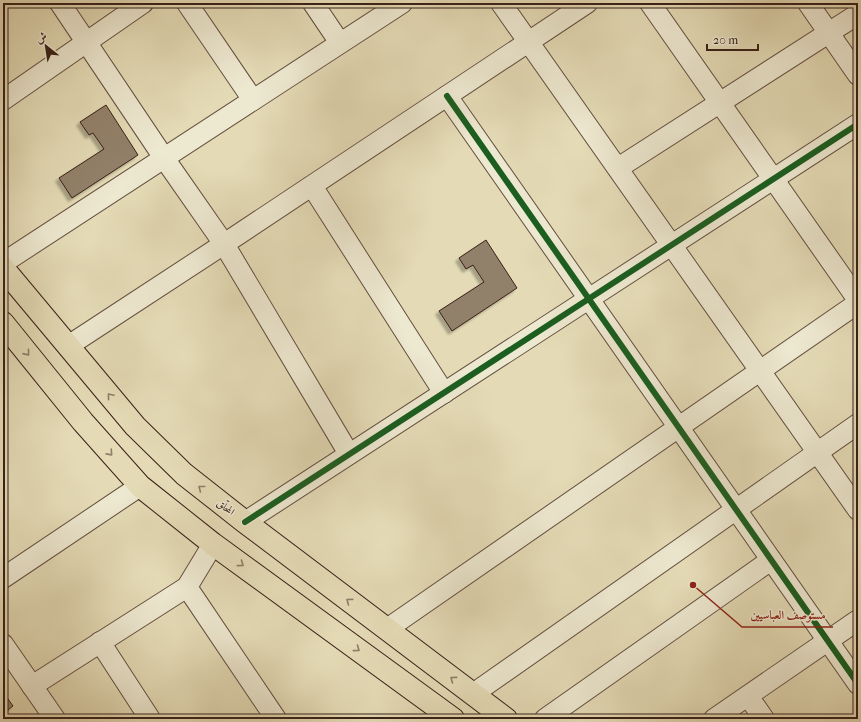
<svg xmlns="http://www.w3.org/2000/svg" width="861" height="722" font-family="'IM FELL French Canon',Amiri,serif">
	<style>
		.building { fill: #92816a; stroke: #392018; filter: url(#shadow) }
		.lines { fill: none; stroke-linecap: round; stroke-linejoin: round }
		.minor-casing { stroke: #644f40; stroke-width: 22 }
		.highway-casing { stroke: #392018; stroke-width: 24 }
		.minor { stroke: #ede8d0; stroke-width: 20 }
		.highway { stroke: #e4dbb6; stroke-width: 22 }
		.cycleway-casing { stroke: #ede8d0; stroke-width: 8 }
		.cycleway { stroke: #1b5e20; stroke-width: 6 }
		.oneway { stroke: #8e7e67 }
		.labels { text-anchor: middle; stroke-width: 3; stroke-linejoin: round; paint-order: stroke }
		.street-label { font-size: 11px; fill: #392018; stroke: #ede8d0 }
		.leader { fill: none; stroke: #8f2418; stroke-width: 1.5 }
		.callout-dot { fill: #8f2418; stroke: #ede8d0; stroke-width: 1.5 }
		.callout-label { font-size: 12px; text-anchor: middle; font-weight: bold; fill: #8f2418; stroke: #ede8d0; stroke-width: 3; stroke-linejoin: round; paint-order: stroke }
	</style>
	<defs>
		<filter id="shadow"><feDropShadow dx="-3.5" dy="3.5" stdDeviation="1" flood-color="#0004"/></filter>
	</defs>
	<rect width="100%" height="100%" fill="#e4dbb6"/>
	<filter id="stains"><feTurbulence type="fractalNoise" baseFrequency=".005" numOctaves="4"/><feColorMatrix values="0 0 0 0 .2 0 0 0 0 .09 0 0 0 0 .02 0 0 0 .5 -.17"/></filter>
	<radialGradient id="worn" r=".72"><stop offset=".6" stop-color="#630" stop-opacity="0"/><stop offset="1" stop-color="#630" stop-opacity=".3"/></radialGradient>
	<!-- building -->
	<g class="building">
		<path d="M106,105L138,155L72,198L59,178L104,149L93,133L89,135L80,122Z"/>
		<path d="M486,240L517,288L452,331L439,311L484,282L473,265L466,269L459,258Z"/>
		<path d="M3,692L13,706L3,714Z"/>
	</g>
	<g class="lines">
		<!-- minor casing -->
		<g class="minor-casing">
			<g id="minor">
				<path d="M60,3L164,158L224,244L349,454"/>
				<path d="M187,3L253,100"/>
				<path d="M313,3L340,43"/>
				<path d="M501,3L858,510"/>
				<path d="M650,3L858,300"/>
				<path d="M808,3L858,75"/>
				<path d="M447,96L858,684"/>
				<path d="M3,100L143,3"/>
				<path d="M618,168L858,14"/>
				<path d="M312,186L444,393"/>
				<path d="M3,263L402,3"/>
				<path d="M68,346L224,244L587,3"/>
				<path d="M245,522L858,124"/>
				<path d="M213,544L187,587L276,719"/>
				<path d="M3,578L140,486"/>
				<path d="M387,629L858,303"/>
				<path d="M100,642L150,719"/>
				<path d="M3,644L55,719"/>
				<path d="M32,686L187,587"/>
				<path d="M473,694L858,424"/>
				<path d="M748,696L764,719"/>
				<path d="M545,719L771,560"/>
				<path d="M714,719L858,620"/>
			</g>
		</g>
		<!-- highway casing -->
		<g class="highway-casing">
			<g id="highway">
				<path d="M3,268L135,426L184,474L245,522L506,719"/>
				<path d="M3,323L83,422L140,486L213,544L453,719"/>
			</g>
		</g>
		<!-- minor -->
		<use href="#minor" class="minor"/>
		<!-- highway -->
		<use href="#highway" class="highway"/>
		<!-- cycleway casing -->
		<g class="cycleway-casing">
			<g id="cycleway">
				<path d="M447,96L858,684"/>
				<path d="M245,522L858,124"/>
			</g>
		</g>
		<!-- cycleway -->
		<use href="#cycleway" class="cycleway"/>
	</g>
	<!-- one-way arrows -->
	<defs><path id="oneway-chevron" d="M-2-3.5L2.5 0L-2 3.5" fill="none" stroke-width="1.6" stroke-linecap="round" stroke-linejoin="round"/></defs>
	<g class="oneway">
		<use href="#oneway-chevron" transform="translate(27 353) rotate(51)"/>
		<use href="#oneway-chevron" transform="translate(110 396) rotate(-130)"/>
		<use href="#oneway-chevron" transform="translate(110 453) rotate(48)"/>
		<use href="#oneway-chevron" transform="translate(201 488) rotate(-142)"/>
		<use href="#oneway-chevron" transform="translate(241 564) rotate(36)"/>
		<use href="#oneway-chevron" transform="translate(349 601) rotate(-143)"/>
		<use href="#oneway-chevron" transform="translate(357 649) rotate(36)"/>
		<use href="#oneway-chevron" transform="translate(453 679) rotate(-143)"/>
	</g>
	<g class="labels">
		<!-- street labels -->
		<g class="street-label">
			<text transform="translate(226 507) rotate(38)" y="4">المحلّق</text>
		</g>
	</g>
	<!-- callouts -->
	<path class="leader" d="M693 585L742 627H833"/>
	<circle class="callout-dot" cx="693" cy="585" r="4"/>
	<g class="callout-label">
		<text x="788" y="619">مستوصف العباسيين</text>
	</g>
	<!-- margin -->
	<rect width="861" height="722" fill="none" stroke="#e4dbb6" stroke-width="16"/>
	<rect x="4" y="4" width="853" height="714" fill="none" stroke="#392018" stroke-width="2"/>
	<rect x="8" y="8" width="845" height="706" fill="none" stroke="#392018"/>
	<!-- north arrow -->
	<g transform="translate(46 46) rotate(330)" stroke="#ede8d0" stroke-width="3" paint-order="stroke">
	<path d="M0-3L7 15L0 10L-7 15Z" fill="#392018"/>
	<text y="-6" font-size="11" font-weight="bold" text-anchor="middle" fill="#392018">ش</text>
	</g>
	<!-- scale -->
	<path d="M707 44v6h51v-6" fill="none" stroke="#392018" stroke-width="2"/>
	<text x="713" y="44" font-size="12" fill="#392018" stroke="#ede8d0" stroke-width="3" paint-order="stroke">20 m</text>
	<rect width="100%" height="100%" filter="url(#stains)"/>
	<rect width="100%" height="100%" fill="url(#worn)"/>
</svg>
